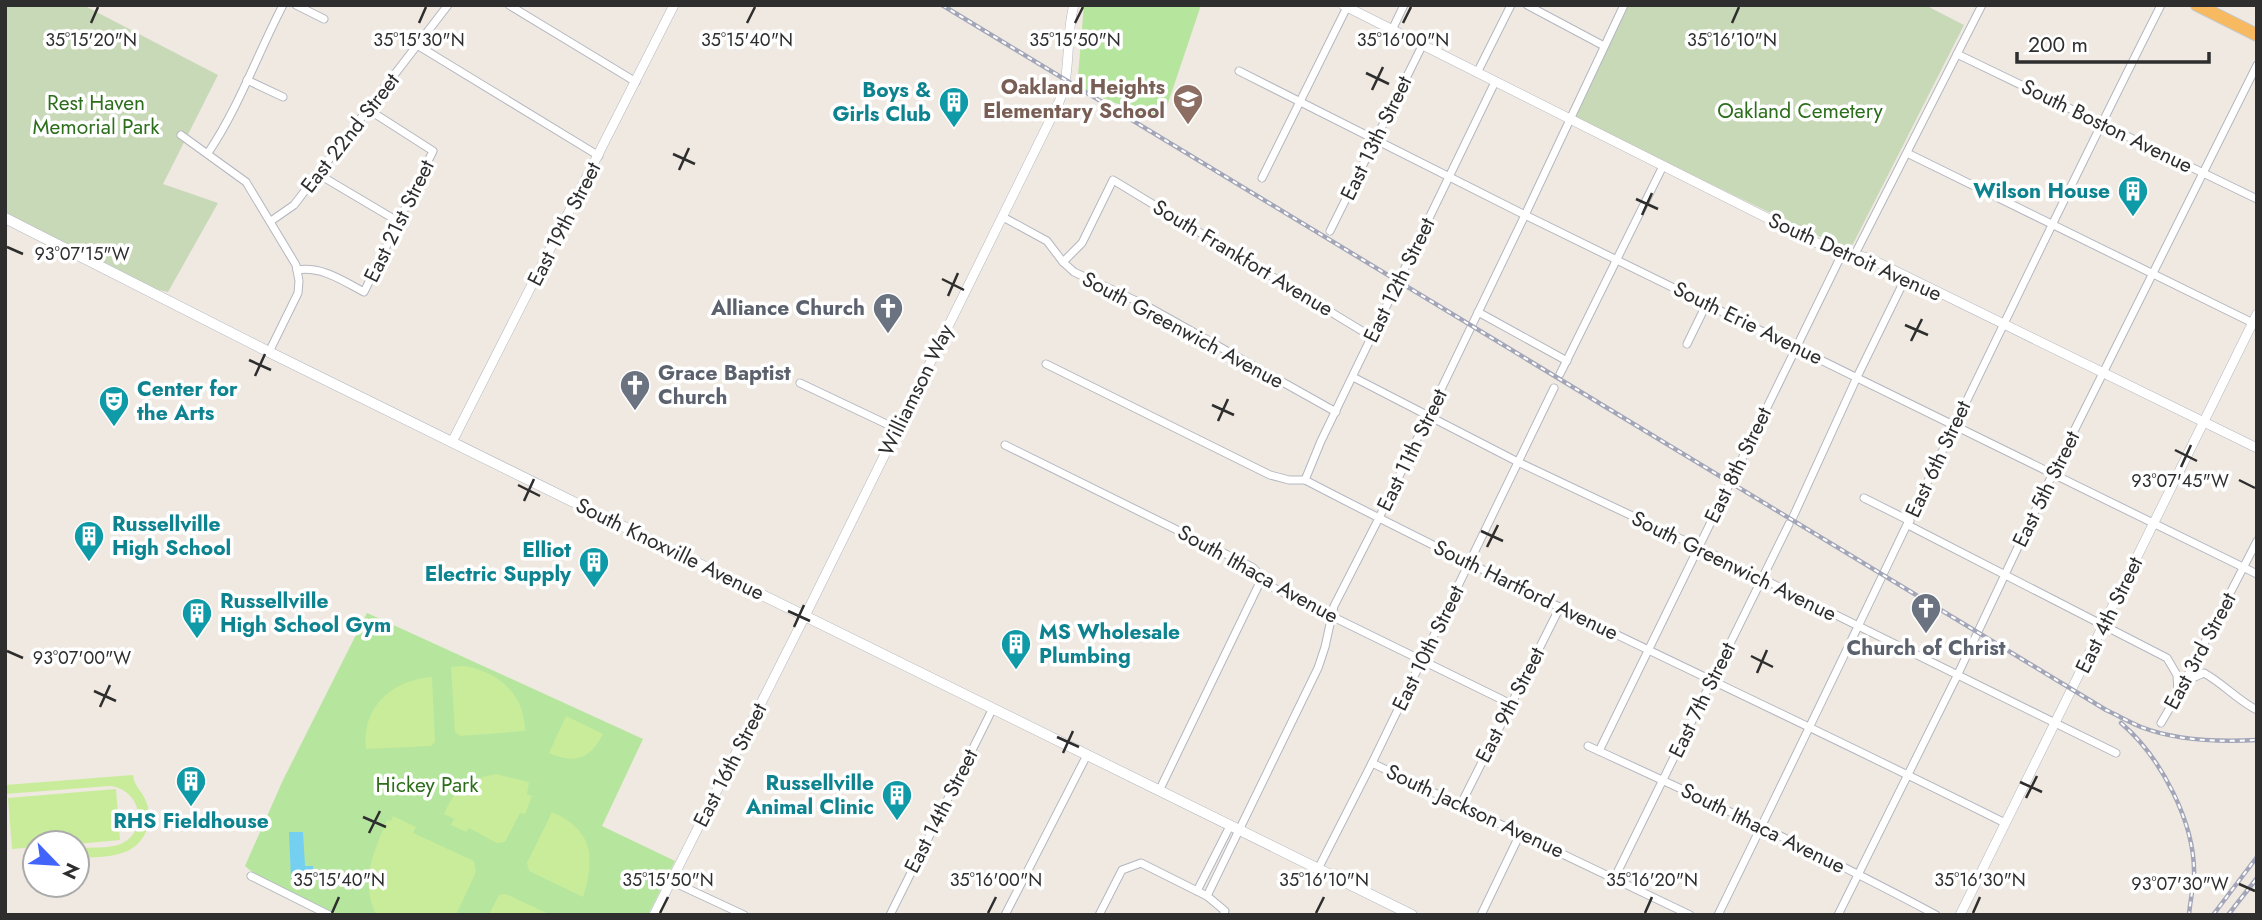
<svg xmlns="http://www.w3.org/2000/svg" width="2262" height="920" font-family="Jost,sans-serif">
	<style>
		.green { fill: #b6e59e }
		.cemetery { fill: #c8d9b8 }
		.pitch { fill: #c9ec9a }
		.water { fill: #75cff0 }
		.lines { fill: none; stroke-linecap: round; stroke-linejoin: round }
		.minor-casing { stroke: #b4b7c1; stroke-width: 9 }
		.tertiary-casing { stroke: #b4b7c1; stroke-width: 10 }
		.secondary-casing { stroke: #b4b7c1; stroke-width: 11 }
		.trunk-casing { stroke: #c9c9c9; stroke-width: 14 }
		.minor { stroke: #fff; stroke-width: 7 }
		.tertiary { stroke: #fff; stroke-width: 9 }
		.secondary { stroke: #fff; stroke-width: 10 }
		.trunk { stroke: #f8ba60; stroke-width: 12 }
		.rail-casing { stroke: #a3a6b8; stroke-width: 4.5 }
		.rail { stroke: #fff; stroke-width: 2; stroke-dasharray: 5; stroke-linecap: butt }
		.ticks { fill: none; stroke: #2e2e2e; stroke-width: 2.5 }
		.labels { text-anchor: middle; stroke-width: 7; stroke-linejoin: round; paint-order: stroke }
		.education-label { font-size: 21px; font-weight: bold; fill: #785e54; stroke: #fff; text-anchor: end }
		.culture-label { font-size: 21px; font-weight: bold; fill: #0d838f; stroke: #fff; text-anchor: end }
		.park-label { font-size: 21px; fill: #2c6e1b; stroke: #fff }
		.street-label { font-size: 21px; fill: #2e2e2e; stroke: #fff }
		.worship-label { font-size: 21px; font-weight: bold; fill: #5b616d; stroke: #fff; text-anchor: end }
		.ticks-label { font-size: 18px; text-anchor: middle; fill: #2e2e2e; stroke: #fff; stroke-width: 7; stroke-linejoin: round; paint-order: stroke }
	</style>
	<rect width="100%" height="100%" fill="#efe9e1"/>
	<!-- green -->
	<g class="green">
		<path d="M1084,5H1201L1162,121L1077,88Z"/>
		<path d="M367,613L643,739L602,826L675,861L648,915H339L255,874L245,866L283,780Z"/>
	</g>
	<!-- cemetery -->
	<g class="cemetery">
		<path d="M5,5H83L218,75L163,184L218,203L168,292L116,280L5,222Z"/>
		<path d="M1625,5H1925L1964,25L1853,244L1845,249L1574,118Z"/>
	</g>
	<!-- pitch -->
	<g class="pitch">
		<path d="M465,666C499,672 525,695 525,731L460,736L455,732L451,667Z"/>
		<path d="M432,677L435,742L431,746L366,749C361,707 392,680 432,677Z"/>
		<path d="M566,716L603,734C590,760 574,764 549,753Z"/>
		<path d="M496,774L529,782L527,794L532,796L525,814L520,813L505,842L497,843L469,828L466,832L451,825L454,819L444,814C457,786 466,780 496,774Z"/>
		<path d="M133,775C134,787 143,791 147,804C154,824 143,847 122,853C108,858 91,857 77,858V848C90,847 108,849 121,844C151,830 140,788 109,786L5,794V785Z"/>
		<path d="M116,789L120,840L77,844L35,843V847L12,849L8,798Z"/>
		<path d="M552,812C594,830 595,859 583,897L529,871L527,863Z"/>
		<path d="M393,816L416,827L413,833L474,861L476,872L456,915H376C360,878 373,855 387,820L391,821Z"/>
		<path d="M506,894L551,915H489L499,895Z"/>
	</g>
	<!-- water -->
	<path class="water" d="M289,832H303L305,866H313V878L291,879Z"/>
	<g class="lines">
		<!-- minor casing -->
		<g class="minor-casing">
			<g id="minor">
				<path d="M296,5L324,19"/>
				<path d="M509,5L636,82"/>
				<path d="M1527,5L1604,46"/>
				<path d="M1392,30L1404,5"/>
				<path d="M417,45L599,156"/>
				<path d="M1957,54L2257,199"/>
				<path d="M1239,71L1525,215L2257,574"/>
				<path d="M1477,73L1511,5"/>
				<path d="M247,80L283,97"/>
				<path d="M181,135L246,182L296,265L299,281L298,293L269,352"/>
				<path d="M208,153C239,107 257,55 283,5"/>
				<path d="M1907,153L2257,325"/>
				<path d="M318,174L399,222"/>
				<path d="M1262,178L1347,7"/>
				<path d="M1003,217L1047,241L1063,262L1074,272L1145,305L1336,412"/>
				<path d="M271,221L294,205L448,5"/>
				<path d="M1330,231L1422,46"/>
				<path d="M1854,256L1982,5"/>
				<path d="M1063,262L1082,243L1113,180L1372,337"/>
				<path d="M297,270C322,266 343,281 364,292L433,151L369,110"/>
				<path d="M1478,312L1567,361"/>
				<path d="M1687,344L1707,303"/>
				<path d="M1046,364L1270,475L1289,480H1305C1536,600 1773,707 2005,823"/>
				<path d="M1560,374L1663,166"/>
				<path d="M1353,377L1518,462L1698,547L2116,753"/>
				<path d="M800,383L897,429"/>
				<path d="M1005,445L1252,567L1272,587L1511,704"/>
				<path d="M1305,480L1321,441L1495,82"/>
				<path d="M1864,498L1910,521"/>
				<path d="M1793,517L1857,377L1906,277"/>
				<path d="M1908,525L2167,658L2177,675L2178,694"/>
				<path d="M2186,681L2204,673C2224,684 2237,700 2257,710"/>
				<path d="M2161,723L2178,694L2257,541"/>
				<path d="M1588,746C1706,800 1822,854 1936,915"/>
				<path d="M1599,751L1842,254"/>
				<path d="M1372,763L1690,915"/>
				<path d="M1159,791L1262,578"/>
				<path d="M1461,804L1560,607"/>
				<path d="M1318,869L1372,763L1554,388"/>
				<path d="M251,876L329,915"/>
				<path d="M1615,877L1789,524"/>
				<path d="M671,881L744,915"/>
				<path d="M1197,891L1230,826"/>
				<path d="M1207,896L1318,668L1325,647L1334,606L1379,518L1525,215L1624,5"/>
				<path d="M890,915L993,708"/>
				<path d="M1005,915L1087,755"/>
				<path d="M1099,915L1122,870L1141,863L1207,896L1225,911L1223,915"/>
				<path d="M1481,915L1521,832"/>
				<path d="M1718,915C1867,612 2009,306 2161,5"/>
				<path d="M1838,915L1957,676L2053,473L2257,65"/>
			</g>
		</g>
		<!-- tertiary casing -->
		<g class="tertiary-casing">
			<g id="tertiary">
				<path d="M1343,5L1835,252L1864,257L1877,262L2257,448"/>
				<path d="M452,442L674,5"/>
				<path d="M654,915L805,616L1059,102C1072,71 1065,37 1074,5"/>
				<path d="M1960,915L2257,314"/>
			</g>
		</g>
		<!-- secondary casing -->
		<g class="secondary-casing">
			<path id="secondary" d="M5,218L269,352L1412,915"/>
		</g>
		<!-- trunk casing -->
		<g class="trunk-casing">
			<path id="trunk" d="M2197,5L2257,35"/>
		</g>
		<!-- minor -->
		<use href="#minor" class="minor"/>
		<!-- tertiary -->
		<use href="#tertiary" class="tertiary"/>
		<!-- secondary -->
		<use href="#secondary" class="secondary"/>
		<!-- trunk -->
		<use href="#trunk" class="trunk"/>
		<!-- rail casing -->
		<g class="rail-casing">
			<g id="rail">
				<path d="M942,5L2106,710C2117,715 2129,722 2141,727C2177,741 2219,742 2257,740"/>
				<path d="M2121,723C2161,757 2196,824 2194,877C2193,889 2190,902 2189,915"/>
				<path d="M2213,915L2257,857"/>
				<path d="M2228,915L2257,878"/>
			</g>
		</g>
		<!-- rail -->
		<use href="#rail" class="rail"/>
	</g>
	<!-- ticks -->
	<path class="ticks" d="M91,23L98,7M419,23L426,7M747,23L755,7M1075,23L1083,7M1403,23L1411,7M1732,23L1739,7M1366,73L1389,84M1372,90L1383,67M673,154L695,164M679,170L689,148M1636,199L1658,209M1642,215L1652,193M7,247L23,254M942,279L964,290M948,296L958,273M1905,325L1928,335M1911,341L1922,319M249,360L271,370M255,376L265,354M1212,405L1234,415M1218,421L1228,399M2175,450L2197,461M2181,467L2191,445M2239,480L2255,488M518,485L540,496M524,501L534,479M1481,531L1503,541M1487,547L1498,525M788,611L810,621M794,627L804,605M7,651L23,658M1751,656L1773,667M1757,673L1767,650M94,691L116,701M100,707L110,685M1057,737L1079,747M1063,753L1073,731M2020,782L2042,792M2026,798L2037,776M363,817L386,827M369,833L380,811M2239,884L2255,891M332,913L339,897M660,913L668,897M988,913L996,897M1316,913L1324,897M1645,913L1652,897M1973,913L1980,897"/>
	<!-- icons -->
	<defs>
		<g id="school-pin" transform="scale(1.575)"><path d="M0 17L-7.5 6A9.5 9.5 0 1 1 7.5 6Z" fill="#8d6e63" stroke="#fff"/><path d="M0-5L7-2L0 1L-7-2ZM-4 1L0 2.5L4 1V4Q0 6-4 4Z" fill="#fff"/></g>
		<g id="building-pin" transform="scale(1.575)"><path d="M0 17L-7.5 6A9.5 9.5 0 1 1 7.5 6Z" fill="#0f9aa8" stroke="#fff"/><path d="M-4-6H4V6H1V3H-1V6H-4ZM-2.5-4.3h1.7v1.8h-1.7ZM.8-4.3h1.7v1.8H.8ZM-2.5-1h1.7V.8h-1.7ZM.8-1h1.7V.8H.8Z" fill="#fff"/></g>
		<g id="church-pin" transform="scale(1.575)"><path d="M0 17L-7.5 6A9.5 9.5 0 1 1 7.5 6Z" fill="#6b7280" stroke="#fff"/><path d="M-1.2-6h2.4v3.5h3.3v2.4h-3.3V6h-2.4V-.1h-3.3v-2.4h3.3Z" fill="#fff"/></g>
		<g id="theatre-pin" transform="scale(1.575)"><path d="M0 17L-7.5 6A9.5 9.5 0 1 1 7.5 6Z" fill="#0f9aa8" stroke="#fff"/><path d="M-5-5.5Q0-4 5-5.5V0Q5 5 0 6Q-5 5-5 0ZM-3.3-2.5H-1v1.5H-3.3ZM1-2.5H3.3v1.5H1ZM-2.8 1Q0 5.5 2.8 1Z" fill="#fff"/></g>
	</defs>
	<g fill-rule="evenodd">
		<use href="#school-pin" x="1188" y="99"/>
		<use href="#building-pin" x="954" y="102"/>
		<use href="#building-pin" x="2133" y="191"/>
		<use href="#church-pin" x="888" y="308"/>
		<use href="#church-pin" x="635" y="385"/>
		<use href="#theatre-pin" x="114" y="401"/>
		<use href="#building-pin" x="89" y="536"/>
		<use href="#building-pin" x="594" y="562"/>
		<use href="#church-pin" x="1926" y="608"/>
		<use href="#building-pin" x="197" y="613"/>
		<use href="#building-pin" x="1016" y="644"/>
		<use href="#building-pin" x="191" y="781"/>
		<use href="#building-pin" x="897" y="795"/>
	</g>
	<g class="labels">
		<!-- education labels -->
		<g class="education-label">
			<text x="1165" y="94">Oakland Heights<tspan x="1165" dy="24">Elementary School</tspan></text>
		</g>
		<!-- culture labels -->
		<g class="culture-label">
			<text x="931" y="97">Boys &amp;<tspan x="931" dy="24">Girls Club</tspan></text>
			<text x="2110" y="198">Wilson House</text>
			<text x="137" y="396" text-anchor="start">Center for<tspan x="137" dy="24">the Arts</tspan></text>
			<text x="112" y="531" text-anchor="start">Russellville<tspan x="112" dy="24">High School</tspan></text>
			<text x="571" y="557">Elliot<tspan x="571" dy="24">Electric Supply</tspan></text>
			<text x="220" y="608" text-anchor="start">Russellville<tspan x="220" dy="24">High School Gym</tspan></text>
			<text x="1039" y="639" text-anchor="start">MS Wholesale<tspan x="1039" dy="24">Plumbing</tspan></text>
			<text x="874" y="790">Russellville<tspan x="874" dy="24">Animal Clinic</tspan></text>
			<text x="191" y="828" text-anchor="middle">RHS Fieldhouse</text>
		</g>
		<!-- park labels -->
		<g class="park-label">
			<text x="96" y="110">Rest Haven<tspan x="96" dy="24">Memorial Park</tspan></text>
			<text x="1800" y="118">Oakland Cemetery</text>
			<text x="427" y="792">Hickey Park</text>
		</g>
		<!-- street labels -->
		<g class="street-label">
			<text transform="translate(2107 126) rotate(26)" y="7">South Boston Avenue</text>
			<text transform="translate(350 133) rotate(-52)" y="7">East 22nd Street</text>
			<text transform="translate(1376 138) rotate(-64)" y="7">East 13th Street</text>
			<text transform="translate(399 221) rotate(-64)" y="7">East 21st Street</text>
			<text transform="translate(564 224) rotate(-63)" y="7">East 19th Street</text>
			<text transform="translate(1855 257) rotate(24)" y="7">South Detroit Avenue</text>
			<text transform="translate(1243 258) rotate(31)" y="7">South Frankfort Avenue</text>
			<text transform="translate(1399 280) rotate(-64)" y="7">East 12th Street</text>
			<text transform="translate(1748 323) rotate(26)" y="7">South Erie Avenue</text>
			<text transform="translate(1183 330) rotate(28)" y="7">South Greenwich Avenue</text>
			<text transform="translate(916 390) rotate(-64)" y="7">Williamson Way</text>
			<text transform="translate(1412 450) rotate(-64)" y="7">East 11th Street</text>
			<text transform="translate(1938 459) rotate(-65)" y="7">East 6th Street</text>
			<text transform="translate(1738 465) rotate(-64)" y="7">East 8th Street</text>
			<text transform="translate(2046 489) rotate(-64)" y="7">East 5th Street</text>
			<text transform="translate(670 549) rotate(26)" y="7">South Knoxville Avenue</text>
			<text transform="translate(1734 566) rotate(26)" y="7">South Greenwich Avenue</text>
			<text transform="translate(1258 574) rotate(29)" y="7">South Ithaca Avenue</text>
			<text transform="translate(1526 590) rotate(26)" y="7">South Hartford Avenue</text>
			<text transform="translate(2109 615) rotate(-64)" y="7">East 4th Street</text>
			<text transform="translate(1428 648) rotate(-64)" y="7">East 10th Street</text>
			<text transform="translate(2200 651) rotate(-62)" y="7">East 3rd Street</text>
			<text transform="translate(1702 700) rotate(-64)" y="7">East 7th Street</text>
			<text transform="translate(1510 705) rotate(-63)" y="7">East 9th Street</text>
			<text transform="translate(730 765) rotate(-63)" y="7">East 16th Street</text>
			<text transform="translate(941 811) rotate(-63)" y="7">East 14th Street</text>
			<text transform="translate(1475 811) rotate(25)" y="7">South Jackson Avenue</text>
			<text transform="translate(1763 828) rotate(26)" y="7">South Ithaca Avenue</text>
		</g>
		<!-- worship labels -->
		<g class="worship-label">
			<text x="865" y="315">Alliance Church</text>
			<text x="658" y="380" text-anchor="start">Grace Baptist<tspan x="658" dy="24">Church</tspan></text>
			<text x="1926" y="655" text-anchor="middle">Church of Christ</text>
		</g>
	</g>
	<g class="ticks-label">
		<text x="91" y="46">35°15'20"N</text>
		<text x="419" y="46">35°15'30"N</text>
		<text x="747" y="46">35°15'40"N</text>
		<text x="1075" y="46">35°15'50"N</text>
		<text x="1403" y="46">35°16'00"N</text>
		<text x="1732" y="46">35°16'10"N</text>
		<text x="82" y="260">93°07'15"W</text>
		<text x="2180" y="487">93°07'45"W</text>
		<text x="82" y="664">93°07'00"W</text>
		<text x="339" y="886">35°15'40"N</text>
		<text x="668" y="886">35°15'50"N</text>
		<text x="996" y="886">35°16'00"N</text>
		<text x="1324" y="886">35°16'10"N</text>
		<text x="1652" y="886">35°16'20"N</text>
		<text x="1980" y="886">35°16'30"N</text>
		<text x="2180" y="890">93°07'30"W</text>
	</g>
	<!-- border -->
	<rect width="2262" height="920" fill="none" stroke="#2e2e2e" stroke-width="14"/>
	<!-- north arrow -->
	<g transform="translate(56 864) rotate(115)"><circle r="33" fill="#ffffff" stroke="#ababab" stroke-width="2"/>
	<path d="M0-5L12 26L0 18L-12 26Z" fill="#4264fb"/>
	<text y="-10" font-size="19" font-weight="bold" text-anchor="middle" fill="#2e2e2e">N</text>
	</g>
	<!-- scale -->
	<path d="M2017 52v10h192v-10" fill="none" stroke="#2e2e2e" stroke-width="3.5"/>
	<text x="2028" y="52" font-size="21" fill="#2e2e2e" stroke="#ffffff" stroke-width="5" paint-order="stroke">200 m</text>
</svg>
